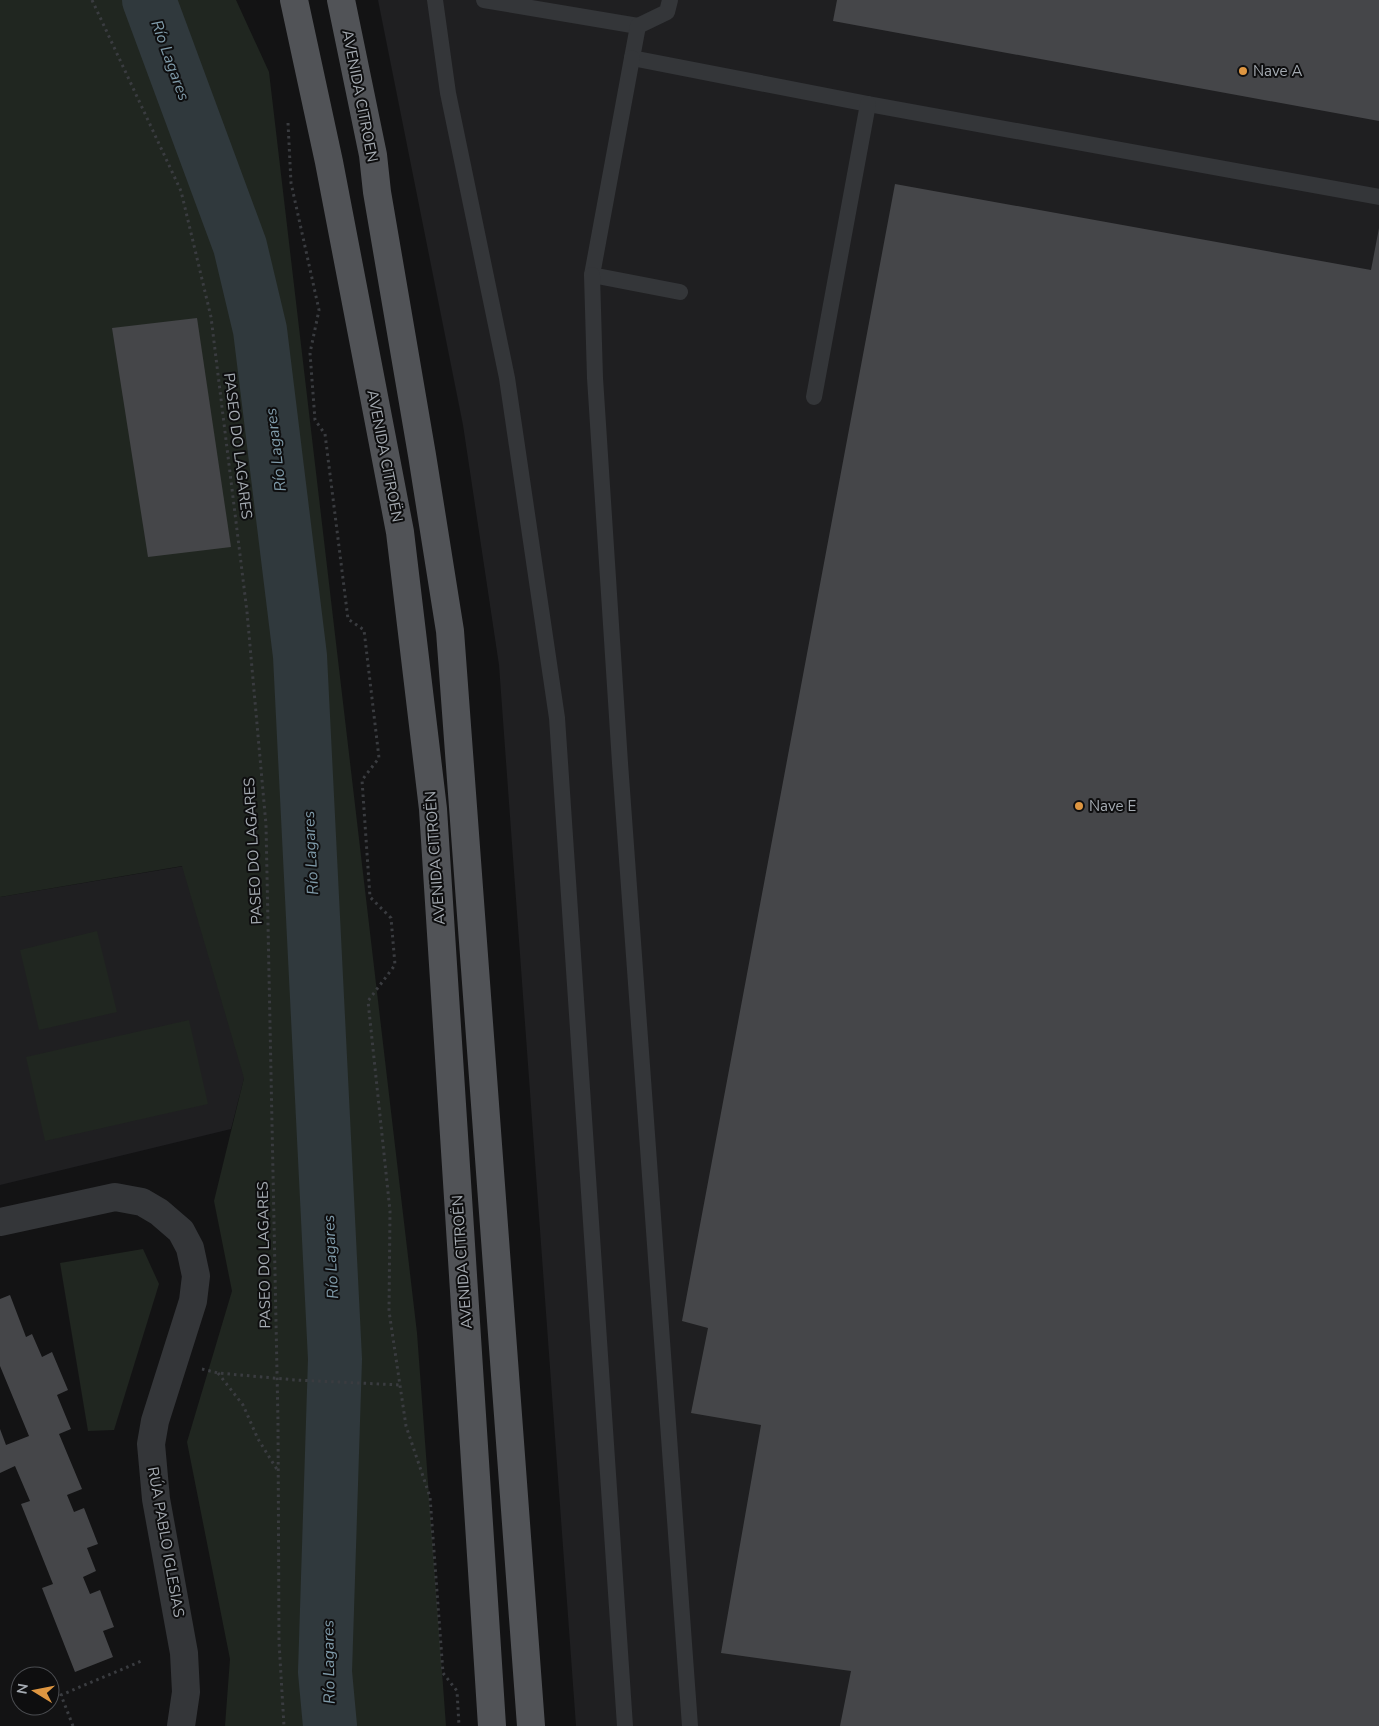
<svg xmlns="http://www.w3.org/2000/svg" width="1379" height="1726" font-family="'Nunito Sans',sans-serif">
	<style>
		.built { fill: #1f1f21 }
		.green { fill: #202620 }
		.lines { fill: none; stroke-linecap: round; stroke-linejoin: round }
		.river { stroke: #30393d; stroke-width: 54 }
		.building { fill: #454649 }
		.path { stroke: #3a3c40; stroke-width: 3; stroke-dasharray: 2.5 4; stroke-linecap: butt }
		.service { stroke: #343639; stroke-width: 16 }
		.minor { stroke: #343639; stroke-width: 28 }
		.primary { stroke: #515357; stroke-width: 28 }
		.poi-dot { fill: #de9641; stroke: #0e0e0f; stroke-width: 2 }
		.labels { text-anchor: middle; stroke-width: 4; stroke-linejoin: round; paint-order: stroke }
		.poi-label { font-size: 15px; fill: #a6acb3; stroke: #0e0e0f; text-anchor: start }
		.street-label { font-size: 15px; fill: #a6acb3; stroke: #0e0e0f }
		.water-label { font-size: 16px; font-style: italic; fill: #809cab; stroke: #0e0e0f }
	</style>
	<rect width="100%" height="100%" fill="#131314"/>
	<!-- built -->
	<g class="built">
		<path d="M378,0H1379V1726H576L499,665L463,425Z"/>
		<path d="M232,858L249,1059L231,1129L0,1185V897Z"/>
	</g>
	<!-- green -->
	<g class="green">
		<path d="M0,0H236L269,72L417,1333L446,1726H225L230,1659L187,1442L232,1291L214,1201L244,1078L182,866L0,897Z"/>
		<path d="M97,931L117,1012L39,1030L20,950Z"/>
		<path d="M189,1020L208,1104L45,1141L26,1057Z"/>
		<path d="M143,1249L159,1284L114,1430L88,1431L60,1263Z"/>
	</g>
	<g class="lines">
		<!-- river -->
		<path class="river" d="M149,0L240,246L260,330L300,656L335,1359L325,1672L330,1726"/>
	</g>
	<!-- building -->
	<g class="building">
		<path d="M837,0H1379V121L833,21Z"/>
		<path d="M895,184L1371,270L1379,228V1726H840L851,1671L721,1653L761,1425L691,1413L708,1328L682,1321Z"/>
		<path d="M197,318L231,547L148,557L112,328Z"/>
		<path d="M10,1295L26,1337L32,1334L42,1357L52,1352L68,1390L57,1395L71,1429L59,1434L82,1489L67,1495L74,1512L84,1508L98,1544L87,1548L96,1571L83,1577L90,1594L100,1590L114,1627L103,1631L113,1657L75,1672L42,1588L53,1584L21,1504L30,1501L15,1466L0,1473V1429L6,1445L29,1436L0,1366V1299Z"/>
	</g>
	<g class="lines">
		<!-- path -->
		<g class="path">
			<path d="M92,0L181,191L211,317L247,612L266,825L278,1422L279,1642L284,1726"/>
			<path d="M288,123L291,183L319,310L310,353L315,420L325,434L348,619L364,630L379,758L362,780L370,897L391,918L395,965L368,1001L390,1211L389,1311L406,1426L430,1497L443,1673L457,1691L459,1726"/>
			<path d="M202,1369L218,1373L296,1380L400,1385"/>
			<path d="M218,1373L243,1405L258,1439L278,1471"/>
			<path d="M73,1726L61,1695L144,1660"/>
		</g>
		<!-- service -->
		<g class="service">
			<path d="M435,0L448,93L507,378L557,718L625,1726"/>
			<path d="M484,0L638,26"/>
			<path d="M670,0L667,12L638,26L632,58L868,104L1379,197"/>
			<path d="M632,58L592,275L680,292"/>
			<path d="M592,275L595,378L620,763L690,1726"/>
			<path d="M814,397L868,104"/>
		</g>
		<!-- minor -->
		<path class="minor" d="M0,1222L115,1197L142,1202L159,1212L181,1231L190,1248L196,1276L193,1301L155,1421L151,1444L156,1499L184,1653L186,1692L181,1726"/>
		<!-- primary -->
		<g class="primary">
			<path d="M294,0L329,162L400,532L433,809L492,1726"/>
			<path d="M341,0L373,155L377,192L422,455L450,631L531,1726"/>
		</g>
	</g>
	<!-- markers -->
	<g class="poi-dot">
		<circle cx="1243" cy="71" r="5"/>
		<circle cx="1079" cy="806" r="5"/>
	</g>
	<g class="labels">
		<!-- poi labels -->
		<g class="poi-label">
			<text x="1253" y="76">Nave A</text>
			<text x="1089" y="811">Nave E</text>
		</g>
		<!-- street labels -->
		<g class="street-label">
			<text transform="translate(360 96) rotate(79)" y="5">AVENIDA CITROEN</text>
			<text transform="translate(238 446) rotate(83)" y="5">PASEO DO LAGARES</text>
			<text transform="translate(385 456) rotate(79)" y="5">AVENIDA CITROËN</text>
			<text transform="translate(253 851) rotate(-93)" y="5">PASEO DO LAGARES</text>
			<text transform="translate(435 858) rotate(-94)" y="5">AVENIDA CITROËN</text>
			<text transform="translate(264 1255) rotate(-91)" y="5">PASEO DO LAGARES</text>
			<text transform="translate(462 1262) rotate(-94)" y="5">AVENIDA CITROËN</text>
			<text transform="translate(166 1542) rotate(80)" y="5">RÚA PABLO IGLESIAS</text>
		</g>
		<!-- water labels -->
		<g class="water-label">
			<text transform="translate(171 60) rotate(70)" y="6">Río Lagares</text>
			<text transform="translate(275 450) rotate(-97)" y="6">Río Lagares</text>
			<text transform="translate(310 853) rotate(-93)" y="6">Río Lagares</text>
			<text transform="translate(330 1257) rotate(-93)" y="6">Río Lagares</text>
			<text transform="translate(328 1662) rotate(-91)" y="6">Río Lagares</text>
		</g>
	</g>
	<!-- north arrow -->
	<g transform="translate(35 1691) rotate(280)"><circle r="24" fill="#0e0e0f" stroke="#4b4d51"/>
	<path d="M0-4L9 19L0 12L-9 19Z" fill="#de9641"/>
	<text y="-8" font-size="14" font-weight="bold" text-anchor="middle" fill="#a6acb3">N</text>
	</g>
</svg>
